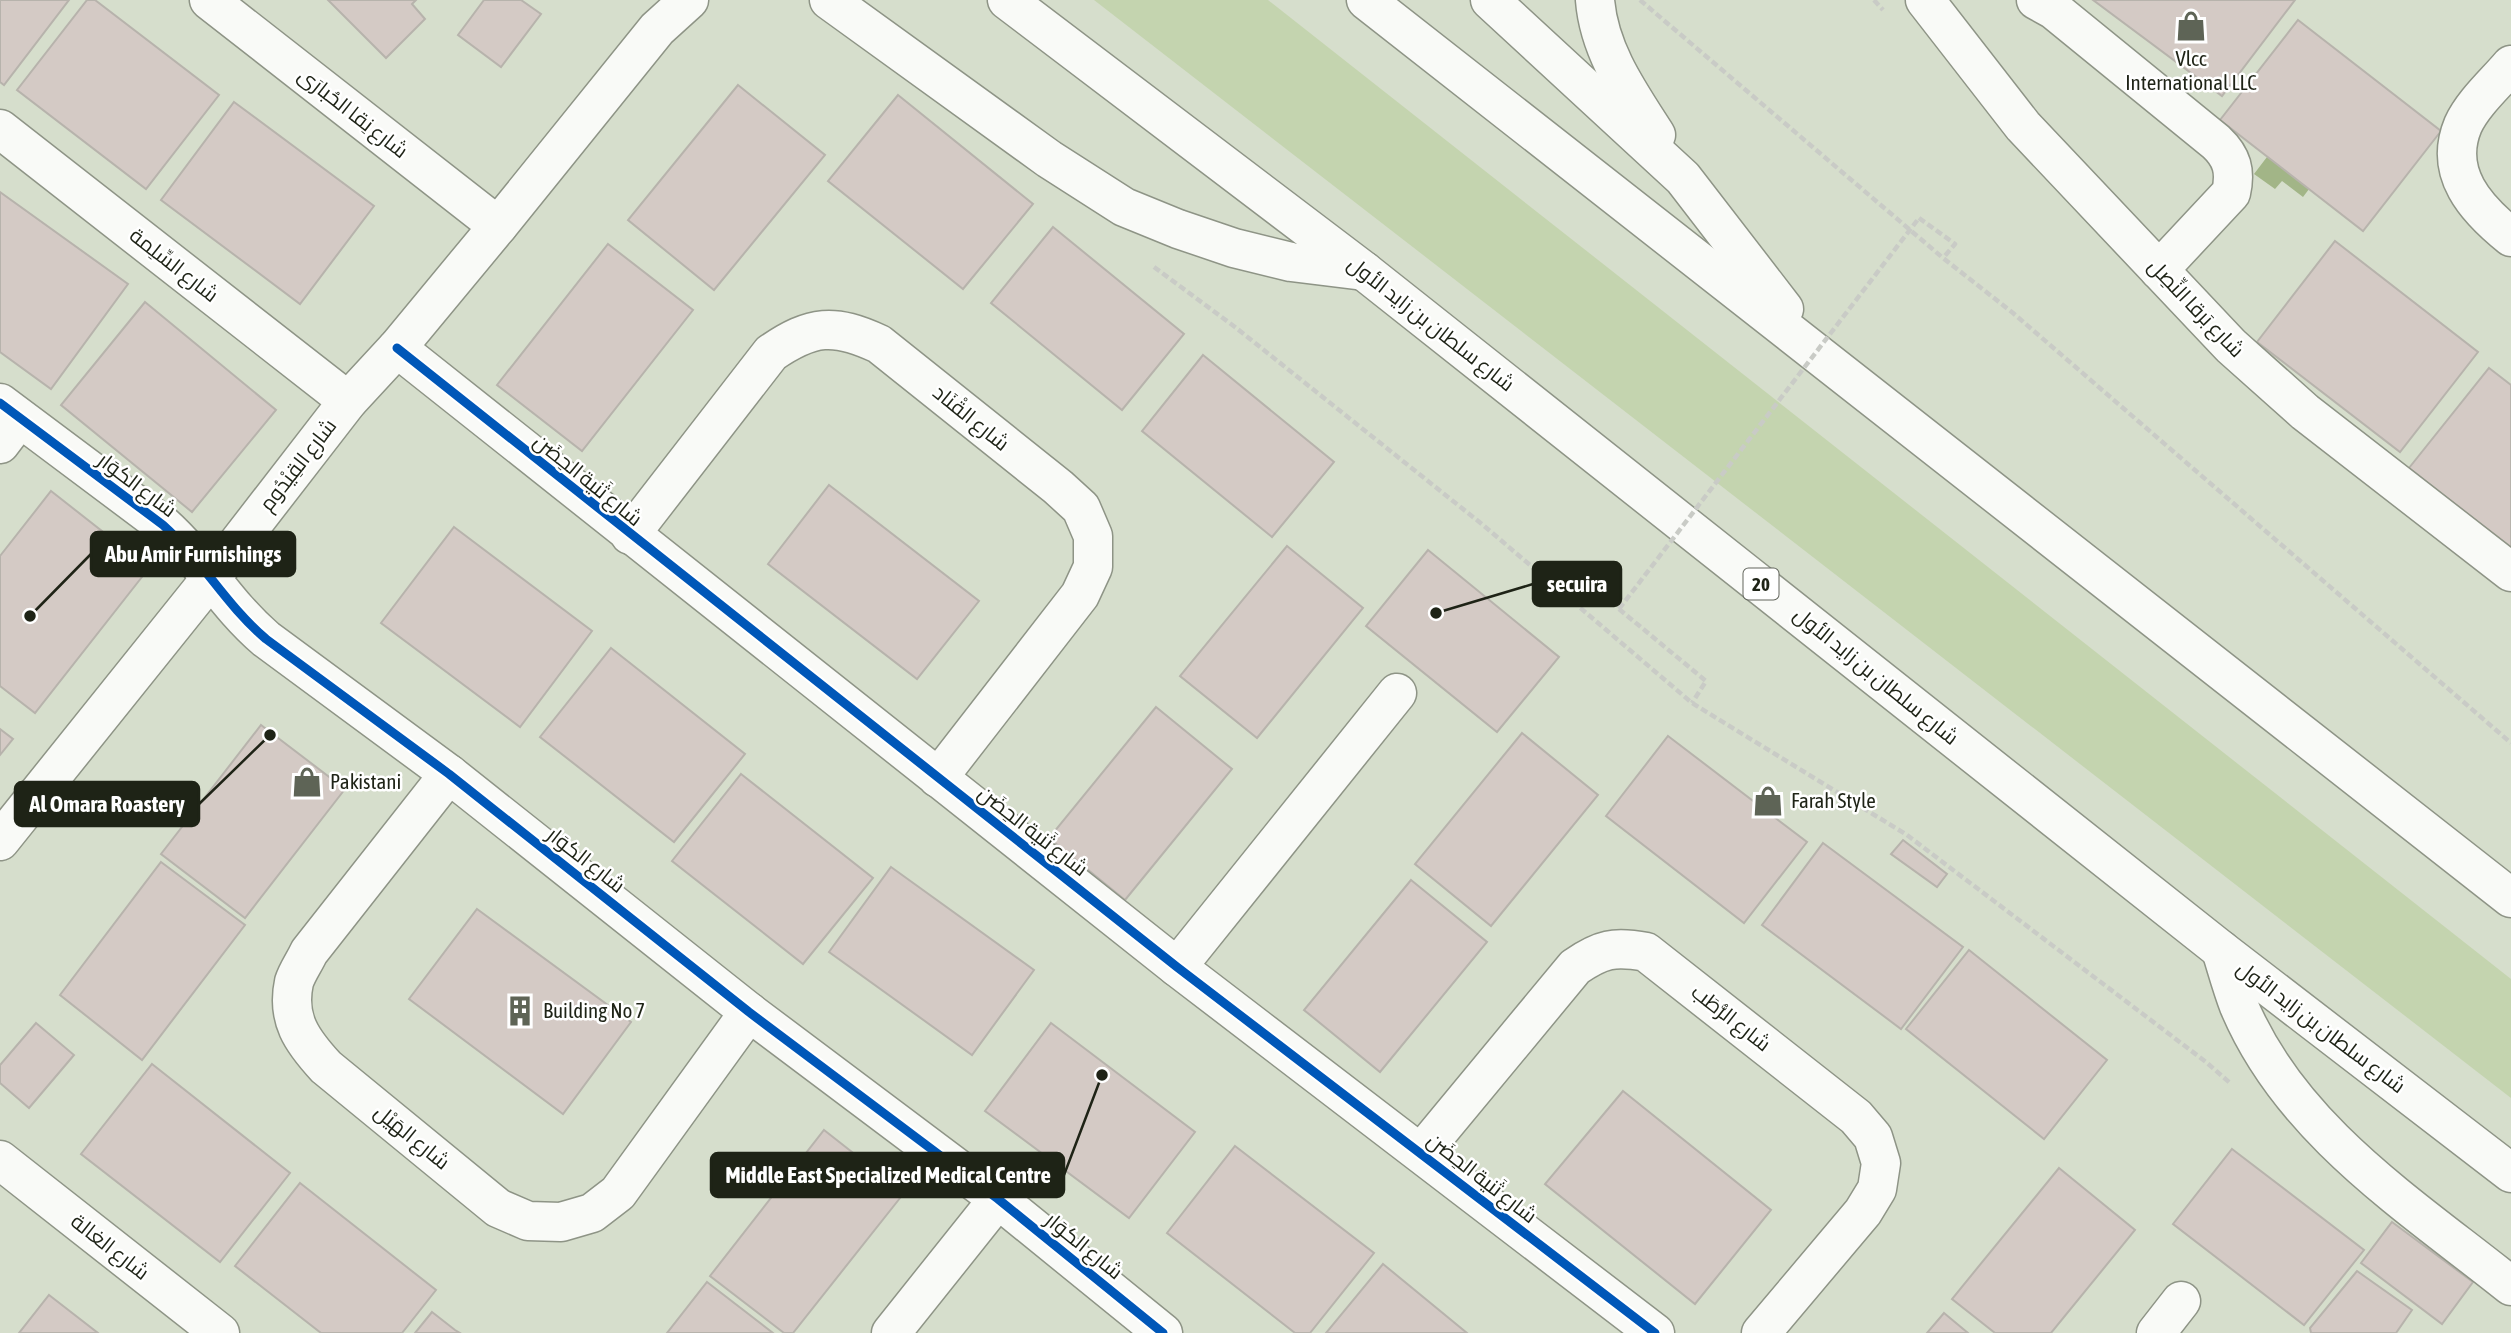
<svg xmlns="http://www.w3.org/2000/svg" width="2511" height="1333" font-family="'Asap Condensed',Cairo,sans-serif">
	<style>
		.green { fill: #c4d4af }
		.water { fill: #a2b587 }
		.building { fill: #d4cac5; stroke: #b7b3ac; stroke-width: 2 }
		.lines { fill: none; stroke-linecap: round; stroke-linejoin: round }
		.minor-casing { stroke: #8e9486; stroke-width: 41 }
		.major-casing { stroke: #8e9486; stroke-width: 41 }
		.path { stroke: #c9cbc6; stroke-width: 4.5; stroke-dasharray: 7 3.5; stroke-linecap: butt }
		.minor { stroke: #f9faf7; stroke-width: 38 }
		.major { stroke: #f9faf7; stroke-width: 38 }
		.path-bridge { stroke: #c9cbc6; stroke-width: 4.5; stroke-dasharray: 7 3.5; stroke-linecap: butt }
		.cycleway-casing { stroke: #fff; stroke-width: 13 }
		.cycleway { stroke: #0057b8; stroke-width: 9 }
		.labels { text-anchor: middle; stroke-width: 5; stroke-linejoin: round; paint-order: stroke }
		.shield { fill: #fff; stroke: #62655c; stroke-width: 2 }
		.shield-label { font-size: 19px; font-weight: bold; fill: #1e2316 }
		.poi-label { font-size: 21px; fill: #1e2316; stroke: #fff; text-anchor: start }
		.street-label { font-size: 21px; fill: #1e2316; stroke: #fff }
		.leader { fill: none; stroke: #1e2316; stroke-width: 2.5 }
		.callout-dot { fill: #1e2316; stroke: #fff; stroke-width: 2.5 }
		.callout { fill: #1e2316; stroke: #1e2316; stroke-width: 2.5 }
		.callout-label { font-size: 23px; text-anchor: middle; font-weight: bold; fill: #fff }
	</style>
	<rect width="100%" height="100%" fill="#d6decc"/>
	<!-- green -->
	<path class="green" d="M1094,0H1268L2511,979V1098Z"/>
	<!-- water -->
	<path class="water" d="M2283,136L2325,168L2303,197L2282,181L2275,189L2254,174Z"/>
	<!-- building -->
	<g class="building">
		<path d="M0,0H69L4,85L0,82Z"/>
		<path d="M87,0H95L219,95L146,189L17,90Z"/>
		<path d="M328,0H416L412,4L425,19L386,58Z"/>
		<path d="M484,0H521L541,14L501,67L458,35Z"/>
		<path d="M2093,0H2295L2222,96Z"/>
		<path d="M2298,20L2441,131L2363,231L2220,120Z"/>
		<path d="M738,85L825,155L714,290L628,220Z"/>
		<path d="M898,95L1033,204L963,289L828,181Z"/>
		<path d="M234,102L374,206L300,304L161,200Z"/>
		<path d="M0,192L128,284L51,389L0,352Z"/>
		<path d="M1053,227L1184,334L1122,410L991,303Z"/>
		<path d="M2335,241L2478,352L2400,452L2257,342Z"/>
		<path d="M608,244L693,310L582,451L497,385Z"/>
		<path d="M145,302L276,410L192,512L61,405Z"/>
		<path d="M1203,355L1334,462L1272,537L1142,431Z"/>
		<path d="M2489,368L2511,385V548L2409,468Z"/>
		<path d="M829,485L979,601L917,679L768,564Z"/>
		<path d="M51,491L149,568L35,713L0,686V556Z"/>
		<path d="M454,527L592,631L520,727L381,623Z"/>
		<path d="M1287,546L1363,608L1257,738L1180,676Z"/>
		<path d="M1428,550L1559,657L1497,732L1366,626Z"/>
		<path d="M611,648L745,754L674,842L540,737Z"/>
		<path d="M1156,707L1232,769L1125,900L1049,838Z"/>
		<path d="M261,725L345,789L245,918L161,854Z"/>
		<path d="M0,729L13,739L0,755Z"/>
		<path d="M1522,733L1598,795L1491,926L1415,864Z"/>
		<path d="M1668,736L1807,842L1744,923L1606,816Z"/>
		<path d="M741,774L873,878L803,964L672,861Z"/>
		<path d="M1903,840L1947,874L1937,887L1891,854Z"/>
		<path d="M1823,843L1963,947L1901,1029L1762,925Z"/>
		<path d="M161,862L245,925L142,1060L60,995Z"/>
		<path d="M891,867L1034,970L972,1055L829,952Z"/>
		<path d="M1411,880L1487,942L1380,1072L1304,1010Z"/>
		<path d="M477,909L631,1022L563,1114L409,999Z"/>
		<path d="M1969,950L2107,1060L2044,1139L1906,1029Z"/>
		<path d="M36,1023L74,1055L29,1108L0,1083V1065Z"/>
		<path d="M1051,1023L1195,1132L1129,1218L985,1111Z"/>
		<path d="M152,1064L290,1173L220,1262L81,1154Z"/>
		<path d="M1623,1091L1771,1210L1695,1304L1545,1184Z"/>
		<path d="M824,1130L904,1193L793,1333H784L710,1276Z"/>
		<path d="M1235,1146L1374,1253L1310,1333H1295L1167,1233Z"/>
		<path d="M2232,1149L2364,1250L2304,1325L2173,1224Z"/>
		<path d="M2059,1168L2135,1230L2051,1333H1995L1952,1299Z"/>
		<path d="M300,1183L436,1290L402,1333H321L235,1266Z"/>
		<path d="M2392,1222L2473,1282L2442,1324L2361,1263Z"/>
		<path d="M1383,1264L1467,1333H1326Z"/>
		<path d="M2357,1271L2412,1310L2396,1333H2311L2310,1328Z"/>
		<path d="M707,1282L773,1333H667Z"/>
		<path d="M49,1295L98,1333H19Z"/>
		<path d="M432,1312L455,1330L460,1333H415Z"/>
		<path d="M1944,1313L1968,1333H1927Z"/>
	</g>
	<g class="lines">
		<!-- minor casing -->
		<g class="minor-casing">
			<g id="minor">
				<path d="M1925,0L2023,126L2231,346L2305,412L2511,572"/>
				<path d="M2036,0L2054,10L2216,142C2232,157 2236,171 2231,193L2159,270"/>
				<path d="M2511,65C2496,83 2473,103 2463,125C2443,173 2476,209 2511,237"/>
				<path d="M0,129L348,401"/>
				<path d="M397,348L1177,967L1655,1333"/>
				<path d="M0,403L163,525C203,561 225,604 266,639L449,774L749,1012L998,1199L1163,1333"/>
				<path d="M0,444L19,419"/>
				<path d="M630,535L771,353C812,325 834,323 879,344L1058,487L1081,508L1093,536V567L1080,595L938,778"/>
				<path d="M449,774L309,952C305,961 297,972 294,982C286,1019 302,1041 326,1067L498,1208L528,1221L561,1222L592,1213L618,1193L749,1012"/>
				<path d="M0,841L211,578L348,401L397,348L498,226L209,0"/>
				<path d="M2221,950C2227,969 2232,988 2239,1006C2291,1130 2410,1205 2511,1286"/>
				<path d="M1177,967L1397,693"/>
				<path d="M1421,1153L1575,967C1601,949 1614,946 1646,952L1856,1117L1873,1137L1881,1163L1877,1189L1863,1212L1761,1333"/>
				<path d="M0,1160L220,1333"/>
				<path d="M891,1333L998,1199"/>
				<path d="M2156,1333L2181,1301"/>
			</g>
		</g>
		<!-- major casing -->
		<g class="major-casing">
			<g id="major">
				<path d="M829,0L1049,159L1124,207L1178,229L1234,248L1291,262L1364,271"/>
				<path d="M1007,0L1364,271L2221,950L2511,1173"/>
				<path d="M1366,0L2511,898"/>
				<path d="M1490,0L1683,178L1784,309"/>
				<path d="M1595,0C1599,51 1629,93 1656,135"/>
				<path d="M498,226L657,29L689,0"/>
			</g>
		</g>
		<!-- path -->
		<g class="path">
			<path d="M1640,0L1943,258L2013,313L2511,743"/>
			<path d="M1874,0L1883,10"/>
			<path d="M1919,218L1955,244L1943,258"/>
			<path d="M1154,267L1235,327L1483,525L1692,703L1907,835L2206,1062L2230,1083"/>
			<path d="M1619,609L1706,681L1692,703"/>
		</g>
		<!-- minor -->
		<use href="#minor" class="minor"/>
		<!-- major -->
		<use href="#major" class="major"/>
		<!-- path-bridge -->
		<path class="path-bridge" d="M1619,609L1919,218"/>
		<!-- cycleway casing -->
		<g class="cycleway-casing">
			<g id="cycleway">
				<path d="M397,348L1177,967L1655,1333"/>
				<path d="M0,403L163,525C203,561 225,604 266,639L449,774L749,1012L998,1199L1163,1333"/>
			</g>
		</g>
		<!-- cycleway -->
		<use href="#cycleway" class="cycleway"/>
	</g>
	<!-- icons -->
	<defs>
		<g id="shop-bare" transform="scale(2.415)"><path d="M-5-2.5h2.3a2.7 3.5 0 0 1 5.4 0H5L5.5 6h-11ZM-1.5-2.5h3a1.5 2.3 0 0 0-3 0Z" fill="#5e6456" stroke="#fff" stroke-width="2.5" paint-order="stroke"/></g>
		<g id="building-bare" transform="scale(2.415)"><path d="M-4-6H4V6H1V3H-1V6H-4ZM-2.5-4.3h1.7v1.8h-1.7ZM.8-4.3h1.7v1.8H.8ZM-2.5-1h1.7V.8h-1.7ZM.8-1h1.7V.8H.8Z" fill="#5e6456" stroke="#fff" stroke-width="2.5" paint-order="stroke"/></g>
	</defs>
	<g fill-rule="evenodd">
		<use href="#shop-bare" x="2191" y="26"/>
		<use href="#shop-bare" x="307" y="782"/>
		<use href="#shop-bare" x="1768" y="801"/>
		<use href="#building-bare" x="520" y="1011"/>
	</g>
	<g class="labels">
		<!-- shield labels -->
		<rect class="shield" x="1743.5" y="568.5" width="35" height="31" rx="5"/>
		<g class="shield-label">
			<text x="1761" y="591">20</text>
		</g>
		<!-- poi labels -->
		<g class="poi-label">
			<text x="2191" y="66" text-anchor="middle">Vlcc<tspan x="2191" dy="24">International LLC</tspan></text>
			<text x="330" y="789">Pakistani</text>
			<text x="1791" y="808">Farah Style</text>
			<text x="543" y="1018">Building No 7</text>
		</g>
		<!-- street labels -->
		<g class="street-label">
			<text transform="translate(353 113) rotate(38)" y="7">شارع نِقا الحُبارَى</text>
			<text transform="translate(174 265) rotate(38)" y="7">شارع السِّلِمة</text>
			<text transform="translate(2196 308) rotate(46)" y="7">شارع بَرقا النِّصِل</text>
			<text transform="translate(1431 324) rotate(38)" y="7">شارع سلطان بن زايد الأول</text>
			<text transform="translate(971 418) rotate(39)" y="7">شارع القْنَاد</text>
			<text transform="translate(298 465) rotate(-52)" y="7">شارع القِيْدُوم</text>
			<text transform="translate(588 480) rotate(39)" y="7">شارع ثَنية الحِضَن</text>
			<text transform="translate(137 485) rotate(37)" y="7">شارع الكوَار</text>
			<text transform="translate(1876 676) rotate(39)" y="7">شارع سلطان بن زايد الأول</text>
			<text transform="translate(1033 831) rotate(38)" y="7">شارع ثَنية الحِضَن</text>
			<text transform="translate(586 860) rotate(38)" y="7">شارع الكوَار</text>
			<text transform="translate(1731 1018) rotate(38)" y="7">شارع الرُّطَب</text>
			<text transform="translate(2321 1027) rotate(37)" y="7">شارع سلطان بن زايد الأول</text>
			<text transform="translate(412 1137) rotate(39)" y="7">شارع الهَيْل</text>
			<text transform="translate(1482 1178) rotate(38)" y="7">شارع ثَنية الحِضَن</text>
			<text transform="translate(1084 1246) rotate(39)" y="7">شارع الكوَار</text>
			<text transform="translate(110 1247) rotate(38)" y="7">شارع الغالة</text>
		</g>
	</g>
	<!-- callouts -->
	<path class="leader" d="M30 616L91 554M1436 613L1533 584M270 735L199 804M1102 1075L1064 1175"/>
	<g class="callout-dot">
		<circle cx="30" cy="616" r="7"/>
		<circle cx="1436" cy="613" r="7"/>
		<circle cx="270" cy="735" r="7"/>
		<circle cx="1102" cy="1075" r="7"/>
	</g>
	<g class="callout">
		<rect x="91" y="532" width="204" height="44" rx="7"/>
		<rect x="1533" y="562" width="88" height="44" rx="7"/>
		<rect x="15" y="782" width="184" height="44" rx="7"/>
		<rect x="711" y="1153" width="353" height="44" rx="7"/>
	</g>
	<g class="callout-label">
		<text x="193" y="562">Abu Amir Furnishings</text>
		<text x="1577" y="592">secuira</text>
		<text x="107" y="812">Al Omara Roastery</text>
		<text x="888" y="1183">Middle East Specialized Medical Centre</text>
	</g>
</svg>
